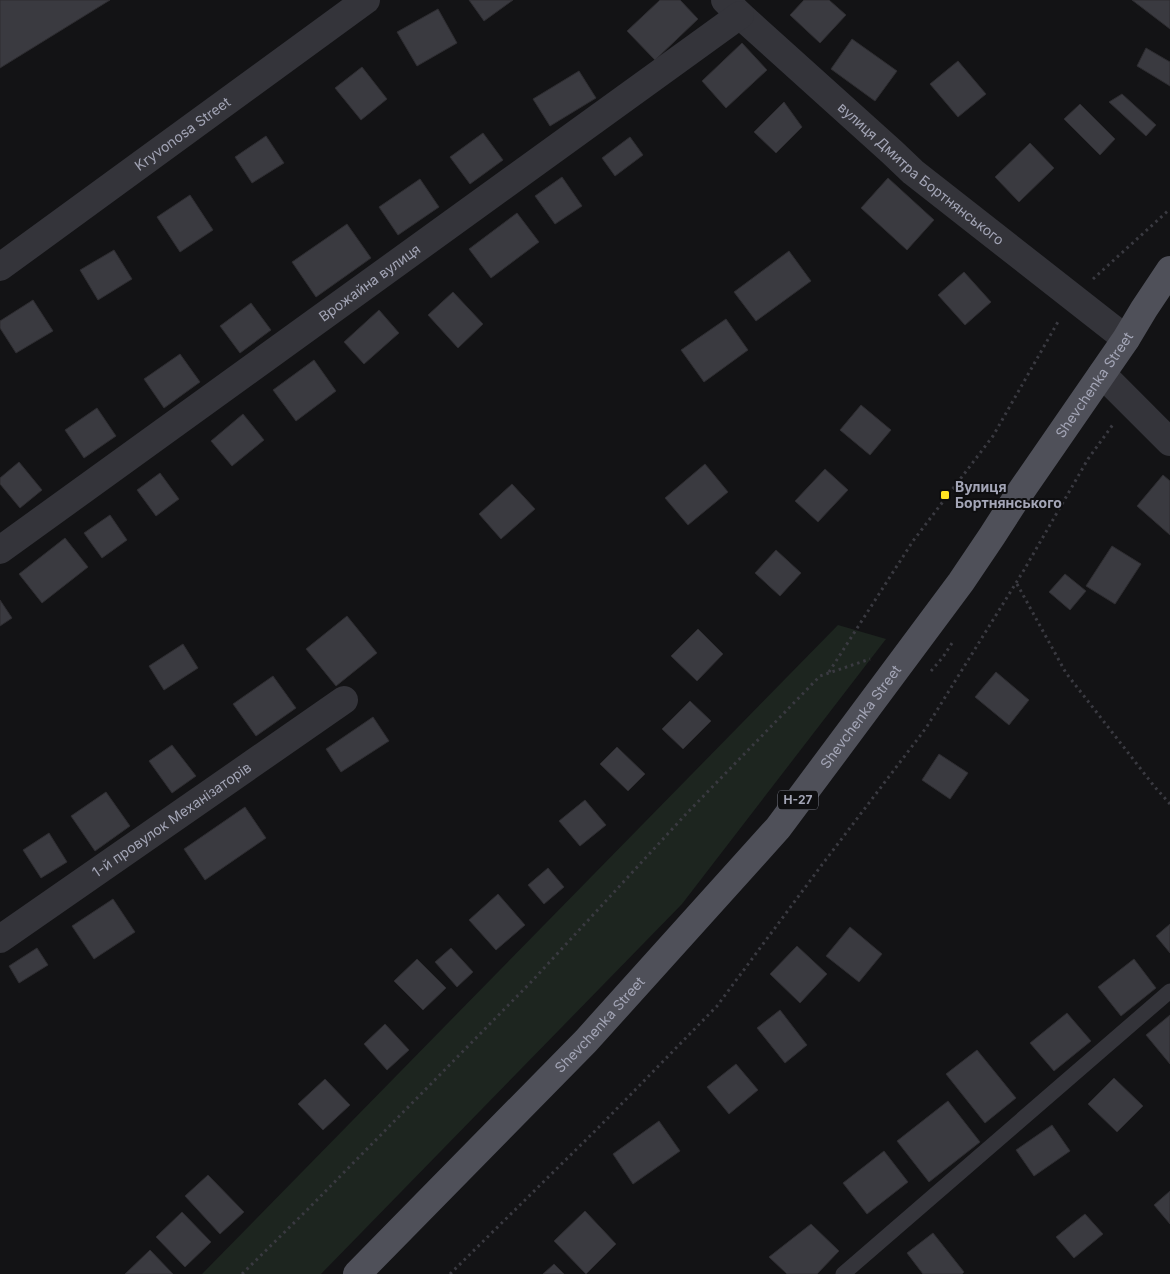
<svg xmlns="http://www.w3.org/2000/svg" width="1170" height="1274" font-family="Inter,sans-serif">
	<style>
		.green { fill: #1d251f }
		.building { fill: #3a3a40; stroke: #2e2d31 }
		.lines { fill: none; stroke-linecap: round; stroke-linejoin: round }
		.path { stroke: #3a3a41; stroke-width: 3; stroke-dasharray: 2.5 4; stroke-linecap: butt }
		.service { stroke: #34343a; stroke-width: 15 }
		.minor { stroke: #34343a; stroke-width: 28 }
		.primary { stroke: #4f5059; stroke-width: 28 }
		.poi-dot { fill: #fee222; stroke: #0e0e10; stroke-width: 2 }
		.labels { text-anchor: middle; stroke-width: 4; stroke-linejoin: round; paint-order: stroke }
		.shield { fill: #0e0e10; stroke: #767884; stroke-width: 1 }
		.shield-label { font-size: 12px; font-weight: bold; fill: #a3a5b6 }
		.street-label { font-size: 14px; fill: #a3a5b6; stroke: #0e0e10 }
		.poi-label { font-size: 14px; font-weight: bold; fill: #a3a5b6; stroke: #0e0e10; text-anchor: start }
	</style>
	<rect width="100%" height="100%" fill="#131315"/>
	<!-- green -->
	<path class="green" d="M838,625L886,639L682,904L321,1274H202Z"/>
	<!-- building -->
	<g class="building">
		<path d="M0,0H110L0,68Z"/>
		<path d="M469,0H513L484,21Z"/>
		<path d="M660,0H680L698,19L655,60L627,31Z"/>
		<path d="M804,0H829L846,15L820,43L790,15Z"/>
		<path d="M1132,0H1170V29Z"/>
		<path d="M438,9L457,43L417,66L397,32Z"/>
		<path d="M852,39L897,71L875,101L831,69Z"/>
		<path d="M742,43L767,70L726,108L702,81Z"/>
		<path d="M1146,48L1170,62V86L1137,66Z"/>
		<path d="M958,61L986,94L958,117L930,84Z"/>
		<path d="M362,67L387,99L361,120L335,88Z"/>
		<path d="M579,71L596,98L550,126L533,99Z"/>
		<path d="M1122,94L1156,125L1146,136L1109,102Z"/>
		<path d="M784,102L802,127L776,153L754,132Z"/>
		<path d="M1080,104L1115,139L1100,155L1064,119Z"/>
		<path d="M483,133L503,160L470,184L450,157Z"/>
		<path d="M266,136L284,163L252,183L235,157Z"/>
		<path d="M630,137L643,155L615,176L602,158Z"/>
		<path d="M1030,143L1054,168L1019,202L995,177Z"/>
		<path d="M562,177L582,206L555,224L535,196Z"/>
		<path d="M888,178L934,220L907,250L861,208Z"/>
		<path d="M420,179L439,207L398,235L379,207Z"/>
		<path d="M190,195L213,230L180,252L157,217Z"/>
		<path d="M517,213L539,242L491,278L469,249Z"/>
		<path d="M347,224L371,258L316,297L292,262Z"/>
		<path d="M114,250L132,279L98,300L80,270Z"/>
		<path d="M789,251L811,281L756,321L734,292Z"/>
		<path d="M964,272L991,302L965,325L938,295Z"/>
		<path d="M453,292L483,324L458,348L428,315Z"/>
		<path d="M33,300L53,331L16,353L0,328V321Z"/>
		<path d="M251,303L271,330L240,353L220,326Z"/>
		<path d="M379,310L399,333L364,364L344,342Z"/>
		<path d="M726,319L748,350L704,382L681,350Z"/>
		<path d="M180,354L200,382L164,408L144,379Z"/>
		<path d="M314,360L336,391L296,421L273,390Z"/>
		<path d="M861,405L891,430L870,455L840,430Z"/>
		<path d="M97,408L116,436L84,458L65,430Z"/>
		<path d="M243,414L264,440L232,466L211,441Z"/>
		<path d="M19,462L42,490L20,508L0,484V478Z"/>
		<path d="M705,464L728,492L688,525L665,498Z"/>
		<path d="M825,469L848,490L818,522L795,501Z"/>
		<path d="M160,473L179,499L156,516L137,490Z"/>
		<path d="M1163,475L1170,481V535L1137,506Z"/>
		<path d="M512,484L535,509L501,539L479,514Z"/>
		<path d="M110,515L127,540L102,558L84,533Z"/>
		<path d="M65,538L88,567L42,603L19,574Z"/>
		<path d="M1112,546L1141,564L1115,604L1086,586Z"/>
		<path d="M776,550L801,573L780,596L755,573Z"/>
		<path d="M1065,574L1086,591L1070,610L1049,592Z"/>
		<path d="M0,600L12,618L0,626Z"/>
		<path d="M347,616L377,653L336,686L306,649Z"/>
		<path d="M698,629L723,654L697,681L671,656Z"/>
		<path d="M183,644L198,668L164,690L149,666Z"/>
		<path d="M996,672L1029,700L1009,725L975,697Z"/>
		<path d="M273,676L296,708L256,736L233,704Z"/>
		<path d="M690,701L711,721L683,749L662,729Z"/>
		<path d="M373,717L389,741L341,772L326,749Z"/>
		<path d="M172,745L196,776L172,793L149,761Z"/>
		<path d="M617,747L645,774L628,791L600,764Z"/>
		<path d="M939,754L968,773L950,799L922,780Z"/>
		<path d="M106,792L130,826L95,851L71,816Z"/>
		<path d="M585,800L606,825L580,846L559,821Z"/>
		<path d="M245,807L266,838L205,880L184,849Z"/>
		<path d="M49,833L67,862L41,878L23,850Z"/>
		<path d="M548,868L564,887L544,904L528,885Z"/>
		<path d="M498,894L525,925L496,950L469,920Z"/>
		<path d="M113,899L135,932L94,959L72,926Z"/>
		<path d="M1170,924V953L1156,936Z"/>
		<path d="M850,927L882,954L859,982L826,956Z"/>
		<path d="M797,946L827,974L800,1003L770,974Z"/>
		<path d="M37,948L48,965L19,983L9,966Z"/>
		<path d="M451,948L473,972L457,987L435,962Z"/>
		<path d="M417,959L446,988L423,1010L394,981Z"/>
		<path d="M1134,959L1156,988L1121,1016L1098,987Z"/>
		<path d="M780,1010L807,1045L785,1063L757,1028Z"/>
		<path d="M1067,1013L1091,1041L1054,1071L1030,1043Z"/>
		<path d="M1170,1015V1064L1146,1035Z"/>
		<path d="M385,1024L409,1050L387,1070L364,1044Z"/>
		<path d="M977,1050L1016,1098L985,1123L946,1074Z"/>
		<path d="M736,1064L758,1090L729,1114L707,1087Z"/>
		<path d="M1114,1078L1143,1106L1117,1132L1088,1104Z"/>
		<path d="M325,1079L350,1105L323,1130L298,1104Z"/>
		<path d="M948,1101L980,1142L929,1182L897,1141Z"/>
		<path d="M659,1121L680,1151L633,1184L613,1154Z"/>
		<path d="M1052,1125L1070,1151L1034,1176L1016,1150Z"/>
		<path d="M884,1151L908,1182L867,1214L843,1183Z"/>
		<path d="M208,1175L244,1212L220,1234L185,1196Z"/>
		<path d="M1170,1191V1224L1154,1205Z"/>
		<path d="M585,1211L616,1244L586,1274L554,1241Z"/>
		<path d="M182,1212L211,1242L185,1267L156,1237Z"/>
		<path d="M1085,1214L1103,1234L1074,1258L1056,1237Z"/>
		<path d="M811,1224L839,1251L817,1274H787L769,1257Z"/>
		<path d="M933,1233L964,1272L962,1274H923L907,1253Z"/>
		<path d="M150,1250L173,1274H125Z"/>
		<path d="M554,1264L564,1274H543Z"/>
	</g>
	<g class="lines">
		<!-- path -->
		<g class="path">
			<path d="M1093,279L1170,209"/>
			<path d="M1017,584L1066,673L1154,786L1170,804"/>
			<path d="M931,671L943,657L954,640"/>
			<path d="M829,672L913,541L993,436L1059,320"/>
			<path d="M242,1274L308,1209L533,980L687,813L820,676L870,659"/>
			<path d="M450,1274L599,1127L717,1006L821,866L926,728L1024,570L1088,459L1114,423"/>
		</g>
		<!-- service -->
		<path class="service" d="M843,1274L1170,991"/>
		<!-- minor -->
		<g class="minor">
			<path id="s1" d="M725,0L740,15L892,152L913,172L1126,339"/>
			<path id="s2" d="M0,267L366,0"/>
			<path d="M1102,374L1170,442"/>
			<path id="s3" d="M0,550L740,15"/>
			<path id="s4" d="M0,939L344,700"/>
		</g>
		<!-- primary -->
		<path class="primary" id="s5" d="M357,1274L586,1041L778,828L961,582L992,536L1019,494L1126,339L1144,309L1170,270"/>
	</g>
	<!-- markers -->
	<rect class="poi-dot" x="940" y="490" width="10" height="10" rx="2.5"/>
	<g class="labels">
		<!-- shield labels -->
		<rect class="shield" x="778" y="790.5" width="40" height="19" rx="4"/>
		<g class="shield-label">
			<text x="798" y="804">Н-27</text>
		</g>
		<!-- street labels -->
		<g class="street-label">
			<text dy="5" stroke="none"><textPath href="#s2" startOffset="226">Kryvonosa Street</textPath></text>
			<text dy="5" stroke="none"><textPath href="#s1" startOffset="262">вулиця Дмитра Бортнянського</textPath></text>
			<text dy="5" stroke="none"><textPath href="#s3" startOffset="456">Врожайна вулиця</textPath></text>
			<text dy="5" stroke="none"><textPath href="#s5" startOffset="1158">Shevchenka Street</textPath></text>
			<text dy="5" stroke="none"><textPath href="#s5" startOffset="752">Shevchenka Street</textPath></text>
			<text dy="5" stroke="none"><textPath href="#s4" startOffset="209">1-й провулок Механізаторів</textPath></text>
			<text dy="5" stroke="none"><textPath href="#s5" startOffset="348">Shevchenka Street</textPath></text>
		</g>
		<!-- poi labels -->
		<g class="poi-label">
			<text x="955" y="492">Вулиця<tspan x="955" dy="16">Бортнянського</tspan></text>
		</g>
	</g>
</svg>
